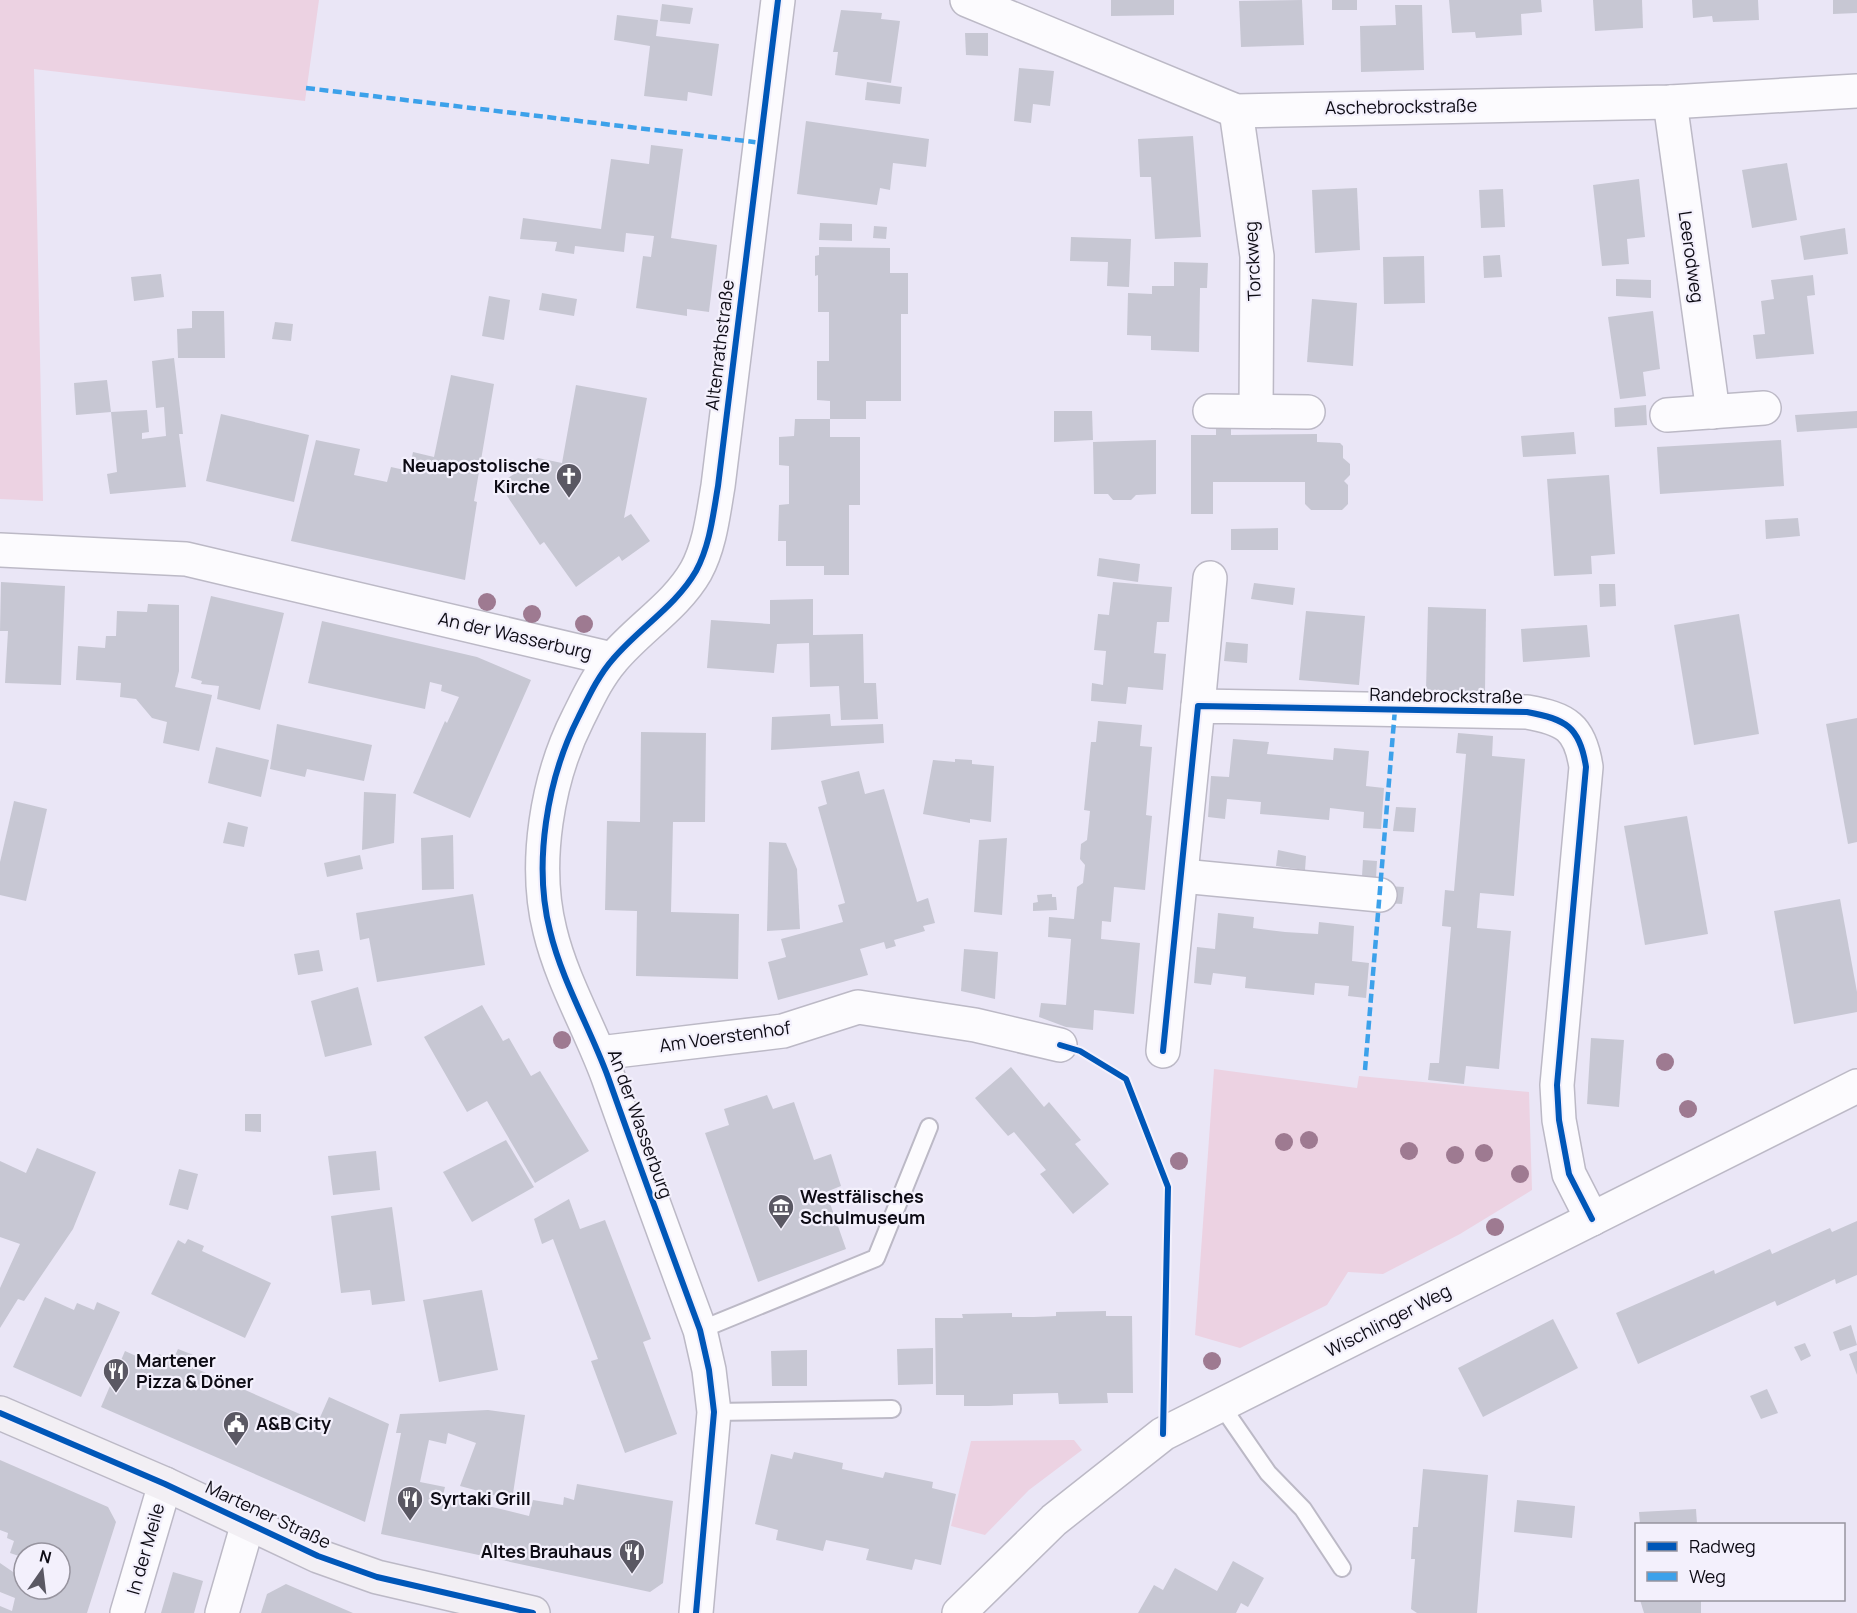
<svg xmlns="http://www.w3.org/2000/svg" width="1857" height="1613" font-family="Manrope,sans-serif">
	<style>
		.green { fill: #ecd2e2 }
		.building { fill: #c7c7d3; fill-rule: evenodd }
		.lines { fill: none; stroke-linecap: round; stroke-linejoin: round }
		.service-casing { stroke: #bcb9c6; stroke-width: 20 }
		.minor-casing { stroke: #bcb9c6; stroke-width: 36 }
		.secondary-casing { stroke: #bcb9c6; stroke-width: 36 }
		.service { stroke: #fcfbfe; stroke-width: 16 }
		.minor { stroke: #fcfbfe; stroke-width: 33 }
		.secondary { stroke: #f2eff4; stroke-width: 33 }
		.quiet { stroke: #3ca1ea; stroke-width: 4.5; stroke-dasharray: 9 4.5; stroke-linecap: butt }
		.cycleway-casing { stroke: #f3f0fc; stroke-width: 10 }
		.cycleway { stroke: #0057b8; stroke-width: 6 }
		.tree { fill: #9e7a91 }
		.labels { text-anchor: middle; stroke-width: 4.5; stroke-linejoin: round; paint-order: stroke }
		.street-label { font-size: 18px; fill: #0d0b14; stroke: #f3f0fc }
		.poi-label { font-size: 18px; font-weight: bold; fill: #0d0b14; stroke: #f3f0fc; text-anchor: start }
	</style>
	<rect width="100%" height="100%" fill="#eae6f6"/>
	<!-- green -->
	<g class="green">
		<path d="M0,0H319L305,101L34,69L43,501L0,499Z"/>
		<path d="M1214,1069L1357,1088L1359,1076L1529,1092L1532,1190L1460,1234L1383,1274L1348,1272L1327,1305L1240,1348L1195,1335Z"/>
		<path d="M1074,1440L1082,1450L1029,1490L985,1535L951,1526L971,1441Z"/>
	</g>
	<!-- building -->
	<g class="building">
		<path d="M1111,0H1174V15L1111,16Z"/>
		<path d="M1302,0L1304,45L1241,47L1239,1Z"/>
		<rect x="1332" y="0" width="25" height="10"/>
		<path d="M1449,0H1541L1542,12L1521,14L1522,35L1476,38L1475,32L1452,33Z"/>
		<path d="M1593,0H1642L1643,28L1595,31Z"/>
		<path d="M1692,0H1758L1759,20L1713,22L1712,16L1693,18Z"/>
		<path d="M1833,0H1857V13L1833,14Z"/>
		<path d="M662,4L693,8L690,24L660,21Z"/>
		<path d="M1395,5H1422L1424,70L1361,72L1360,26L1396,25Z"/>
		<path d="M841,10L882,13L881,19L900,21L891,83L835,75L838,52H833Z"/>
		<path d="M617,15L658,20L656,36L719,44L712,96L688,92L687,101L644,96L650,46L614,40Z"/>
		<path d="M965,33H988V56L966,55Z"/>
		<path d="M1019,68L1054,71L1050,106L1033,104L1031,123L1014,121Z"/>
		<path d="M867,82L902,87L900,104L865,100Z"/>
		<path d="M806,121L929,139L926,167L893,163L890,190L880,188L877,205L797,194Z"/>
		<path d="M1193,136L1201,237L1155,239L1151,177H1140L1138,139Z"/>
		<path d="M651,145L683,149L671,238L717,245L709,312L687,309V316L636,308L643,256L651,257L654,236L626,233L624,252L575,246L574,254L555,251L557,242L520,239L523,218L601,229L611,159L649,164Z"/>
		<path d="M1787,163L1797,220L1752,228L1742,170Z"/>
		<path d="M1639,179L1645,237L1627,239L1629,264L1602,266L1593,185Z"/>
		<path d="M1357,188L1360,250L1315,253L1312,190Z"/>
		<path d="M1503,189L1505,227L1481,228L1479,190Z"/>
		<path d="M820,223L852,224V241L819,240Z"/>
		<path d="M874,226L887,227L886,239L873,238Z"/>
		<path d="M1845,228L1848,254L1804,260L1800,236Z"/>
		<path d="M1071,237L1131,239L1129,287L1107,286L1108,262L1070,261Z"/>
		<path d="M819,247L890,248V273H908V314H901V401H866V419H830V401L817,400V361H829V312H818V275L815,276V256L819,255Z"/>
		<path d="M1500,255L1502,277L1484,278L1483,256Z"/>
		<path d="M1424,256L1425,303L1384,304L1383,257Z"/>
		<path d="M1174,262L1208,263L1207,288H1200L1199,352L1151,350V336L1127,335L1128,293L1152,294V286H1174Z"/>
		<path d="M161,274L164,297L134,301L131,277Z"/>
		<path d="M1813,275L1815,295L1807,296L1814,354L1756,359L1753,335L1765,334L1761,301L1774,299L1771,280Z"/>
		<path d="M1616,279L1651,280V298L1616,296Z"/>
		<path d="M542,293L577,299L574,316L539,310Z"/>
		<path d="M489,296L510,300L504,340L482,336Z"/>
		<path d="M1312,299L1357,303L1353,366L1307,362Z"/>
		<path d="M192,311H224L225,358H178L177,329L192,328Z"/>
		<path d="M1653,311L1660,369L1643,372L1646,396L1620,399L1608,317Z"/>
		<path d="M275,322L293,324L291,341L272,339Z"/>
		<path d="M174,358L183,434H179L186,487L110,494L107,474L117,472L111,412L147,410L149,432L142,433V439L166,436L164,407L156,408L152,361Z"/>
		<path d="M451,375L494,384L474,501L477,502L465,580L291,541L316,440L360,449L354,475L387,482L391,467L409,471L413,452L434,457Z"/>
		<path d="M107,380L111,412L76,415L74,383Z"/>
		<path d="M576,385L647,398L624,518L631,514L650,541L622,561L619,556L576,587L544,542L540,545L499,484L538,458L562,463Z"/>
		<path d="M1646,405L1647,425L1615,427L1614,408Z"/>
		<path d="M1054,411H1092L1093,440L1054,442Z"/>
		<path d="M1857,411V428L1797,432L1795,415Z"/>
		<path d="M221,414L309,435L294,502L206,481Z"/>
		<path d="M795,419H830V437H860V505H849V575H824V566H786V541H778L779,505L789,504V466L779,465V437L794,436Z"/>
		<path d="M1216,425H1231V435L1317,434V442L1340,443L1343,446V458L1350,464V475L1344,481L1348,485V504L1342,510H1311L1305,504V482H1213V514H1191V435H1216Z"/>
		<path d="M1574,432L1576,454L1523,457L1521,436Z"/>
		<path d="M1156,440V494L1136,495L1131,500H1113L1108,494H1094L1093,442Z"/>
		<path d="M1781,440L1784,486L1660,494L1657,447Z"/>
		<path d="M1609,475L1615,554L1591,556L1592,574L1554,576L1547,479Z"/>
		<path d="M1798,518L1800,536L1766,539L1765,520Z"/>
		<path d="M1278,528V550H1231V529Z"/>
		<path d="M1099,558L1140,564L1138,582L1097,576Z"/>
		<path d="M1,582L65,586L61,685L5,683L8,631H0Z"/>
		<path d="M1113,582L1172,587L1169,622H1157L1154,653L1166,654L1163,690L1128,687L1126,704L1091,701L1092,683L1103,685L1106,651L1094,650L1098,614L1109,615Z"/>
		<path d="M1254,583L1295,588L1293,605L1251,599Z"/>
		<path d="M1599,584H1615L1616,606L1600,607Z"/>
		<path d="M211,596L284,613L260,710L217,699L219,686L201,684L202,681L191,678Z"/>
		<path d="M813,599V635L863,634L864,683H876L878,719L841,720L839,686L810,687L809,643L777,644L774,673L707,668L711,620L770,624V600Z"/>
		<path d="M148,604L179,605V671L175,687L212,695L199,751L163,743L167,722L152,718L136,699L120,697L121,683L76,680L78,646L105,648L106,636H116L117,611L147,612Z"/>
		<path d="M1428,607L1486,609L1485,692L1426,691Z"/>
		<path d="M1306,611L1365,616L1359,685L1299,680Z"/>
		<path d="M1739,614L1759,734L1694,745L1674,625Z"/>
		<path d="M322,621L477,657L531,680L470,818L413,793L445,721L447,723L459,697L441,691L442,685L430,682L425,709L308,683Z"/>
		<path d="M1587,625L1590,657L1523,662L1521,629Z"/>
		<path d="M1226,642L1248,644L1247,663L1224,661Z"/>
		<path d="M830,714L831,726L883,724L884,743L771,750L772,717Z"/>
		<path d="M1857,718V842L1848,844L1826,724Z"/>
		<path d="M1098,721L1142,725L1140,746L1152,747L1146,815L1152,816L1145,890L1114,887L1111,922L1102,921L1101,939L1140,943L1134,1014L1094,1010L1093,1030L1066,1027L1039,1017L1041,1003L1066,1005L1071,939L1048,937L1049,917L1074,919L1077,887L1083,883L1085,865L1080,859L1081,844L1087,840L1090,811L1084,810L1091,742H1096Z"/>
		<path d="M277,724L372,745L364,781L307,769L305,777L270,769Z"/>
		<path d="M641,732L706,733L705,822H673L671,912L739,914L738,979L636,976L637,911L605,910L607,821L640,822Z"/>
		<path d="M1458,733L1493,736L1492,756L1525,759L1514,896L1480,893L1477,928L1511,931L1499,1069L1466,1066L1464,1084L1428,1080L1430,1063H1439L1451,927L1442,926L1445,890L1454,891L1463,789L1466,754L1456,753Z"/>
		<path d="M1233,739L1269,742L1267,754L1333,760L1334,748L1369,751L1366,786L1384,788L1381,829L1363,828L1364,812L1330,808L1329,820L1260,814L1261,802L1227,799L1225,819L1208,817L1211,776L1229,777Z"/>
		<path d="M216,747L269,760L261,797L208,783Z"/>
		<path d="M955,759L972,760V764L994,766L991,822L970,819V823L923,814L933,760L955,762Z"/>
		<path d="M859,771L865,794L884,789L917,902L928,898L935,923L923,926L925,931L894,940L896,946L886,949L884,942L860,949L868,975L778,1000L768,962L786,957L781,939L843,922L838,905L845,903L818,807L827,804L821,781Z"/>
		<path d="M364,792L396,794L394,843L362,850Z"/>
		<path d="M14,801L47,809L26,901L0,895V862Z"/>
		<path d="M1396,807L1416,808L1414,832L1393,831Z"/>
		<path d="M1687,816L1708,934L1645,945L1624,826Z"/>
		<path d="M228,822L248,827L244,847L223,843Z"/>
		<path d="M453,835L454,889L422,890L421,838Z"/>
		<path d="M1007,838L1002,915L974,912L979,840Z"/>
		<path d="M769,842L786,843L797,869L800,929L767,931Z"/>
		<path d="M1278,850L1306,856L1305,870L1276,866Z"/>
		<path d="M360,855L363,869L327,877L324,863Z"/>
		<path d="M1363,860L1377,861L1376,878L1362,876Z"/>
		<path d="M1387,886L1404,887L1402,904L1386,903Z"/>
		<path d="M473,894L485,965L377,982L369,938L360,940L356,913Z"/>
		<path d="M1052,894V897H1056L1057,910L1033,911V903L1038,902L1037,895Z"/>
		<path d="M1840,899L1857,992V1012L1794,1024L1774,911Z"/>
		<path d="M1218,913L1254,917L1253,928L1285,932L1318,934L1319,922L1354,926L1352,961L1369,963L1366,998L1348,996L1349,986L1315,983L1314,995L1245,988L1246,977L1213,973L1211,985L1194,983L1197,947L1215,949Z"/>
		<path d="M964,949L998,952L995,999L961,991Z"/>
		<path d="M319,950L323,971L298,975L294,954Z"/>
		<path d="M358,987L372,1045L325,1057L311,1001Z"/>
		<path d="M482,1005L503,1041L509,1038L531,1076L540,1071L589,1151L535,1183L487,1101L467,1112L424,1037Z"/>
		<path d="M1591,1038L1624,1040L1619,1107L1587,1104Z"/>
		<path d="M1011,1067L1044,1107L1049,1102L1081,1140L1075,1144L1109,1184L1073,1214L1040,1174L1046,1170L1014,1132L1008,1136L975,1098Z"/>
		<path d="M767,1095L773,1109L794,1102L814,1160L831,1154L841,1186L826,1192L846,1249L758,1282L705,1133L729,1125L724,1109Z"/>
		<path d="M245,1114H261V1132L245,1131Z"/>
		<path d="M506,1140L534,1187L472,1222L443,1172Z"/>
		<path d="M37,1148L96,1172L73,1229L24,1301L18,1299L0,1328V1288L20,1244L0,1237V1161L26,1173Z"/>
		<path d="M376,1151L380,1190L333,1195L328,1156Z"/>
		<path d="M179,1169L198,1174L188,1210L169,1205Z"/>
		<path d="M569,1199L580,1229L605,1220L651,1339L643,1342L677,1434L625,1453L591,1361L598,1359L553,1239L542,1244L534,1219Z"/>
		<path d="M392,1207L405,1301L372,1305L370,1290L341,1293L331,1216Z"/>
		<path d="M1857,1221V1275L1836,1284L1835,1279L1777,1306L1775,1301L1638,1364L1616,1313L1714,1270L1715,1274L1770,1249L1772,1254L1830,1228L1832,1232Z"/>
		<path d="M188,1239L204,1246L202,1251L271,1283L245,1338L151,1294L178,1240L185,1244Z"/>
		<path d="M482,1290L498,1370L439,1382L423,1300Z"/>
		<path d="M45,1297L74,1310L77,1303L94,1310L97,1302L120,1312L81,1397L13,1367Z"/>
		<path d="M1106,1311V1316H1132L1133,1393H1107L1108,1403L1059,1404L1058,1393L1013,1394V1405L989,1406H964V1395H936L935,1318H963L962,1314L1012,1313V1317H1034L1056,1316V1312Z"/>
		<path d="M1553,1319L1578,1368L1483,1417L1458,1368Z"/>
		<path d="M1851,1325L1857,1345L1840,1351L1833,1332Z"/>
		<path d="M1805,1343L1811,1356L1801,1361L1794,1347Z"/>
		<path d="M933,1348V1384L898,1385L897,1349Z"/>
		<path d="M178,1349L201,1358L197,1369L318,1422L329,1397L389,1424L365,1522L101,1407L125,1351L154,1364L159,1354L173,1360Z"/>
		<path d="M807,1350V1386H772L771,1351Z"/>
		<path d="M1857,1351V1375L1849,1354Z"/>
		<path d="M1767,1389L1778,1413L1761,1419L1750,1396Z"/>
		<path d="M488,1410L525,1415L512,1500L460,1486L476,1443L448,1433L446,1444L429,1440L420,1482L445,1487L443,1495L529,1516L533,1500L563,1505L564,1497L574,1500L577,1484L673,1501L663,1583L650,1592L381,1534L401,1433H396L400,1414Z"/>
		<path d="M794,1452L843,1463L842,1469L883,1478L885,1472L933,1482L932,1488L956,1494L941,1565L915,1559L912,1570L866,1560L869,1549L826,1540L823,1551L776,1540L778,1530L755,1524L771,1454L792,1459Z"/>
		<path d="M0,1460L108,1507L116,1522L87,1613H0V1606L12,1611L15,1598L0,1592V1563L16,1574L22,1557L10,1553L14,1541L7,1538L8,1533L0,1530ZM24,1553H60V1589H24Z"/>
		<path d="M1423,1469L1488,1475L1477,1613H1417L1411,1609L1415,1559H1411L1413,1527H1418Z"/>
		<path d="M1517,1500L1575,1506L1572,1538L1514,1532Z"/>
		<path d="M1696,1509L1697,1524H1640L1639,1512Z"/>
		<path d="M1233,1561L1264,1578L1248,1607L1241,1603L1236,1613H1138L1154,1585L1163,1590L1175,1568L1217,1591Z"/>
		<path d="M173,1572L203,1581L194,1613H161Z"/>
		<path d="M286,1584L353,1613H261L267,1594Z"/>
		<path d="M1640,1600H1701V1613H1644Z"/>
	</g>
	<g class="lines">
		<!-- service casing -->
		<g class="service-casing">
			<g id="service">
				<path d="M700,1330L876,1258L929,1127"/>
				<path d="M1221,1405L1268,1473L1303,1509L1342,1568"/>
				<path d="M714,1412L892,1409"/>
			</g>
		</g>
		<!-- minor casing -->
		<g class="minor-casing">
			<g id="minor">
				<path d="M967,0L1236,111L1670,102L1857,91"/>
				<path d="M1670,102L1713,412"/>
				<path d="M1236,111L1257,256L1256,411"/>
				<path d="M1210,411L1308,412"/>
				<path d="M1667,415L1764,408"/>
				<path d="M0,550L186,559L612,659"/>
				<path d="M1198,706L1210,578"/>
				<path d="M1182,876L1380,895"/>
				<path d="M1163,1051L1198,706L1527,712C1566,719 1580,727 1586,767L1557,1085L1559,1120L1569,1174L1592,1219"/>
				<path d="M599,1053L783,1031L858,1007L975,1025L1060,1045"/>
				<path d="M127,1613L165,1484"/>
				<path d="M222,1613L248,1523"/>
				<path d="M696,1613L714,1412L709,1370L700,1330C669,1246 638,1162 608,1077C590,1028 562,981 550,931C533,864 547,779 578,718C588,698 598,676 613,659C639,628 676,606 696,571C710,545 713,515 718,486L778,0"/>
				<path d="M959,1613L1054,1520L1163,1434L1857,1086"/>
			</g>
		</g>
		<!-- secondary casing -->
		<g class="secondary-casing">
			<path id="secondary" d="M0,1413L165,1484L318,1556L377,1577L533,1613"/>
		</g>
		<!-- service -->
		<use href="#service" class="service"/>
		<!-- minor -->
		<use href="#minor" class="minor"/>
		<!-- secondary -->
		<use href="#secondary" class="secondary"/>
		<!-- quiet -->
		<g class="quiet">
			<path d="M306,88L762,143"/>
			<path d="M1365,1070L1395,709"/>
		</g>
		<!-- cycleway casing -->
		<g class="cycleway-casing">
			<g id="cycleway">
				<path d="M1060,1045L1080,1051L1126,1079L1168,1187L1163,1434"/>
				<path d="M1163,1051L1198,706L1527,712C1566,719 1580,727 1586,767L1557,1085L1559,1120L1569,1174L1592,1219"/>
				<path d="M0,1413L165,1484L318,1556L377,1577L533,1613"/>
				<path d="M696,1613L714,1412L709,1370L700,1330C669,1246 638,1162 608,1077C590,1028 562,981 550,931C533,864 547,779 578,718C588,698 598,676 613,659C639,628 676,606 696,571C710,545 713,515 718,486L778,0"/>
			</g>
		</g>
		<!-- cycleway -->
		<use href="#cycleway" class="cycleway"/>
	</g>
	<!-- trees -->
	<g class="tree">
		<circle cx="487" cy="602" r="9"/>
		<circle cx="532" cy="614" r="9"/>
		<circle cx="584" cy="624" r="9"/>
		<circle cx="562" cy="1040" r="9"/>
		<circle cx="1665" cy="1062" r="9"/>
		<circle cx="1688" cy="1109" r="9"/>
		<circle cx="1309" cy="1140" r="9"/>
		<circle cx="1284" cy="1142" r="9"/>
		<circle cx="1409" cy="1151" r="9"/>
		<circle cx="1484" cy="1153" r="9"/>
		<circle cx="1455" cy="1155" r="9"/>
		<circle cx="1179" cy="1161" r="9"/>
		<circle cx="1520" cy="1174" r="9"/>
		<circle cx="1495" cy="1227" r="9"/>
		<circle cx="1212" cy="1361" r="9"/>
	</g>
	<!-- icons -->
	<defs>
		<g id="church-pin" transform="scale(1.35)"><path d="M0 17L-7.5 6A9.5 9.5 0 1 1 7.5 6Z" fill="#5a5863" stroke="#f3f0fc"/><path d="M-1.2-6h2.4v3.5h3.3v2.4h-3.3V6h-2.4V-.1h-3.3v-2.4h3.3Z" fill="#fff"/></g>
		<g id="museum-pin" transform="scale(1.35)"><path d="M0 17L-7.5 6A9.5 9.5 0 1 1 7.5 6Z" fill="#5a5863" stroke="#f3f0fc"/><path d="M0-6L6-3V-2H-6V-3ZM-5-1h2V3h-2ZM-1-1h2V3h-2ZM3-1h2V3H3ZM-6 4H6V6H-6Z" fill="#fff"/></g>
		<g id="restaurant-pin" transform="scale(1.35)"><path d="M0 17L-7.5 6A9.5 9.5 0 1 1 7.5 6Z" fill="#5a5863" stroke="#f3f0fc"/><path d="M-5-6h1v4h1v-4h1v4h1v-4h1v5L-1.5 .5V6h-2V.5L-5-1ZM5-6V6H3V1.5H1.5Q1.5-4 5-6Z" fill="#fff"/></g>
		<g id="civic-pin" transform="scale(1.35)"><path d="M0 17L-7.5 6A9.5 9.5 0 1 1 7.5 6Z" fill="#5a5863" stroke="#f3f0fc"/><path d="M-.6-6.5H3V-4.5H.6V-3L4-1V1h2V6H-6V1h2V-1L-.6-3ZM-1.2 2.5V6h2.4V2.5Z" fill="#fff"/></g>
	</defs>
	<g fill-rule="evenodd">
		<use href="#church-pin" x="569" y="476"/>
		<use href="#museum-pin" x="781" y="1207"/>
		<use href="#restaurant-pin" x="116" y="1371"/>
		<use href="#civic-pin" x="236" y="1424"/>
		<use href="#restaurant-pin" x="410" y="1499"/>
		<use href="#restaurant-pin" x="632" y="1552"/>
	</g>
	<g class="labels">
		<!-- street labels -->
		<g class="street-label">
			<text transform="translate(1401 107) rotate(-1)" y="6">Aschebrockstraße</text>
			<text transform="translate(1691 257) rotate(82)" y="6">Leerodweg</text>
			<text transform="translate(1253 261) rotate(-93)" y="6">Torckweg</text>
			<text transform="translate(720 345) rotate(-83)" y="6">Altenrathstraße</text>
			<text transform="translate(515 636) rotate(13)" y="6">An der Wasserburg</text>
			<text transform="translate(1446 696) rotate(1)" y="6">Randebrockstraße</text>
			<text transform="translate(725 1037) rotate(-8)" y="6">Am Voerstenhof</text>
			<text transform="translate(640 1124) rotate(70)" y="6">An der Wasserburg</text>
			<text transform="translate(1388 1321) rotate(-27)" y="6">Wischlinger Weg</text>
			<text transform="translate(268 1515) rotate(25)" y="6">Martener Straße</text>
			<text transform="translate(146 1549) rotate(-74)" y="6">In der Meile</text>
		</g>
		<!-- poi labels -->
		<g class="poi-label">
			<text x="550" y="472" text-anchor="end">Neuapostolische<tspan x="550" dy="21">Kirche</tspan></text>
			<text x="800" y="1203">Westfälisches<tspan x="800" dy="21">Schulmuseum</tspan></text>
			<text x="136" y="1367">Martener<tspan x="136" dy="21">Pizza &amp; Döner</tspan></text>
			<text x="256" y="1430">A&amp;B City</text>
			<text x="430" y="1505">Syrtaki Grill</text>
			<text x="612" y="1558" text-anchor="end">Altes Brauhaus</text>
		</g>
	</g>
	<!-- legend -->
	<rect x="1635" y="1523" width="210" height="78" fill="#f3f0fc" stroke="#97949f" stroke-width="1.5"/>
	<rect x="1647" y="1542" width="30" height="9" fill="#0057b8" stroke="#97949f" stroke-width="1.5"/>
	<text x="1689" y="1553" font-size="18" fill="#0d0b14">Radweg</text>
	<rect x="1647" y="1572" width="30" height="9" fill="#3ca1ea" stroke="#97949f" stroke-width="1.5"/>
	<text x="1689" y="1583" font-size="18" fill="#0d0b14">Weg</text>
	<!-- north arrow -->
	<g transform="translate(42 1571) rotate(14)"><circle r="28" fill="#f3f0fc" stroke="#97949f" stroke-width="1.5"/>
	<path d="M0-4.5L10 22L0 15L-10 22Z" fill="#5a5863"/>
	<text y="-9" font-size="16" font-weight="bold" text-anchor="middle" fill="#0d0b14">N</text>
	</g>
</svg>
